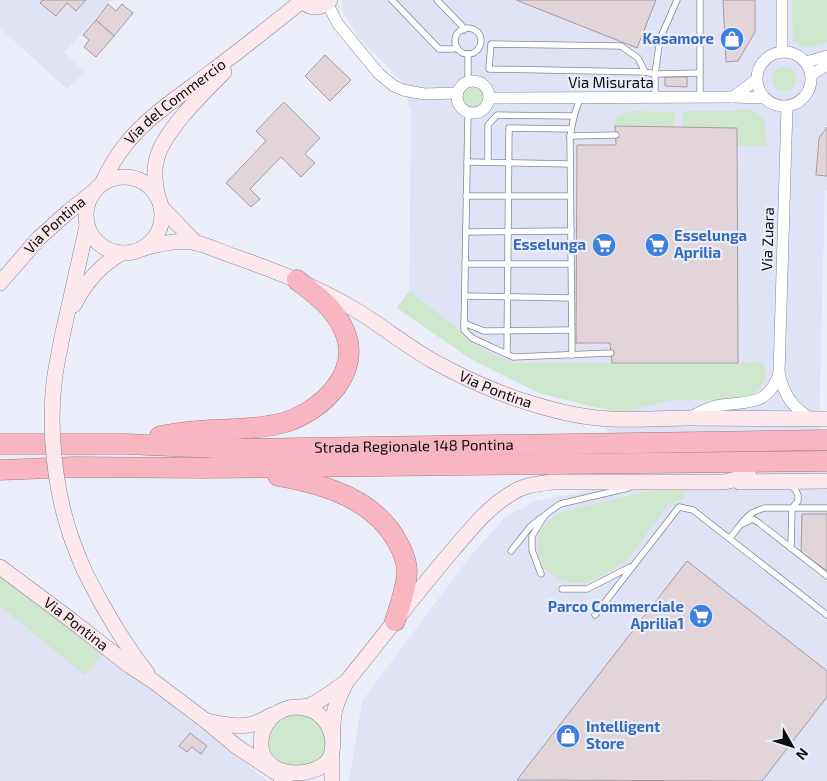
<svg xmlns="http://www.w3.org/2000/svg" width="827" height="781" font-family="'Exo 2',sans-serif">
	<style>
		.built { fill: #dfe3f5 }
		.green { fill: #cde8cc }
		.building { fill: #e1d5d9; stroke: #a69b9f }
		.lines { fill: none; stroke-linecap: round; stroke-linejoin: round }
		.lane-casing { stroke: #858891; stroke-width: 7 }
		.street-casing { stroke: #858891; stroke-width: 12 }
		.secondary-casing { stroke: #858891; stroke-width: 16 }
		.highway-casing { stroke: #a47a83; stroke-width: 21 }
		.lane { stroke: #fff; stroke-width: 5.5 }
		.street { stroke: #fff; stroke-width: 11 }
		.secondary { stroke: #fde9ed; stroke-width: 15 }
		.highway { stroke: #f7b6c2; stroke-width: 20 }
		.secondary-bridge-casing { stroke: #858891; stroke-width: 16; stroke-linecap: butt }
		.secondary-bridge { stroke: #fde9ed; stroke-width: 15 }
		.labels { text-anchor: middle; stroke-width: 4.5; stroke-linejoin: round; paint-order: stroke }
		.shop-label { font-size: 15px; font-weight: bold; fill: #366cbe; stroke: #ebeef9; text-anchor: end }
		.street-label { font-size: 15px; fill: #0b0c0f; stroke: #ebeef9 }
	</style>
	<rect width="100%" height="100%" fill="#ebeef9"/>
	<!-- built -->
	<g class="built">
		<path d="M0,0H111L64,53L85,72L67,89L0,28Z"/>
		<path d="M342,0H827V191H825L818,469H827V781H349L362,701L469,558L505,517L536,501L606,487L607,410L539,393L471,359L397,308L409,291L411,112L401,80L359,38L343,12Z"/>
		<path d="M0,571L56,614L268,781H0Z"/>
	</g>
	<!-- green -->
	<g class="green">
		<path d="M792,0H827V42C812,47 808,51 793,41Z"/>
		<circle cx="784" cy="79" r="12"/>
		<circle cx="473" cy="97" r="10"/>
		<path d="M745,109C768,113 766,126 766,146H737V128L682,127L683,111H731L736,110Z"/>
		<path d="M632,111L675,112L674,127L615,126L616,117Z"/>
		<path d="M409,291L457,328L465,338L488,352L513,363H738L763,362L766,371L765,381L754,394L738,400H672L623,412L607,410L539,393L471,359L397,308Z"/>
		<path d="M685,490L684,499L669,504L629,557L612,570L587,583H571L558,579L545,569L540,559L537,544L540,532L549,520L561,512L650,491Z"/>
		<path d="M0,575L102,655L85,675L0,606Z"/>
		<path d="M299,712L313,717L323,727L328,740L322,762L281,769L267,749L268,731L279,718Z"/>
	</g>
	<!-- building -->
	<g class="building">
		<path d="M42,0H86L76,11L67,3L56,16L40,3L42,1Z"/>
		<path d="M516,0H656L637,48Z"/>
		<path d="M723,0H755V32L738,61L726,62Z"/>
		<path d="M108,4L116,11L122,4L133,13L114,36L96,20Z"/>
		<path d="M96,20L114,36L96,57L84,47L89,40L83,35Z"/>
		<path d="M325,55L351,80L330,101L305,76Z"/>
		<path d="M665,77H687V87L665,86Z"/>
		<path d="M284,102L320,138L305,154L315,163L301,177L281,157L250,189L260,199L251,207L226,183L266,141L256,131Z"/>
		<path d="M615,126L737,128L738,363H612L610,343H576L577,145H616Z"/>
		<path d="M827,127V176L816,175L819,138Z"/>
		<path d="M802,514H827V571L801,552Z"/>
		<path d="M687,561L827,671V697L762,781L517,780Z"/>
		<path d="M190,733L207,746L201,754L192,747L187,752L179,746Z"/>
	</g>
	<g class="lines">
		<!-- lane casing -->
		<g class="lane-casing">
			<g id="lane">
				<path d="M392,0L439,49H454L457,47"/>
				<path d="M437,0L462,26L464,30"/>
				<circle cx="468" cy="41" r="13"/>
				<path d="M645,72L638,58L621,46L491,44L489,69L645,72L655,74L700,73"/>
				<path d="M468,82V54"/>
				<path d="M655,97V74L660,39L677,0"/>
				<path d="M700,97V0"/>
				<path d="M468,113L464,330L472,338L513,357L611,353"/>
				<path d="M570,136L616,135"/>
				<path d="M467,162L570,164"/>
				<path d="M488,162V125L497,115L574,116"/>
				<path d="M466,196H570"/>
				<path d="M466,232L571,231"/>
				<path d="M465,264H571"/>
				<path d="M465,296L571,298"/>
				<path d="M464,323L484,331L571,330"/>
				<path d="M507,354L509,128L571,129"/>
				<path d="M572,355L570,136L574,116L580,98"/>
				<path d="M790,485L795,489L798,495V501L792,508L791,548"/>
				<path d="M742,524L753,519L759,523L827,576"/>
				<path d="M730,538C742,524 746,512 765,508H827"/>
				<path d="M511,551L530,527L541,518"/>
				<path d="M541,574L532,550V536L545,515L560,504L628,488"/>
				<path d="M562,589H587L630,567"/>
				<path d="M595,615L679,507L693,510L827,615"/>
			</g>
		</g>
		<!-- street casing -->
		<g class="street-casing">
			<g id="street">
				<path d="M327,3L338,24L379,74L394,86L403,90L424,94L457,93"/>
				<circle cx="784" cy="79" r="27"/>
				<path d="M782,52V0"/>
				<path d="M806,62L827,56"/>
				<path d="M811,75L827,65"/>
				<path d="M756,80L733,97L763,98"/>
				<circle cx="473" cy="97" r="16"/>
				<path d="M489,98L733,97"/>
				<path d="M779,373L787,107"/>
				<path d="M691,417C698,413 705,409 712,407C742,399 767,411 779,373C784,396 792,406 811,419"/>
			</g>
		</g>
		<!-- secondary casing -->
		<g class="secondary-casing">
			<g id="secondary">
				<path d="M301,0C310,9 321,10 330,0"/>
				<circle cx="124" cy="215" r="38"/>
				<path id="s1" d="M102,183C109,169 116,156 126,144C149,115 182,95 211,72C242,49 272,25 302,1"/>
				<path d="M158,197C155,185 153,171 157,158C164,131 204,92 224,72"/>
				<path d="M161,207L196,243"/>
				<path id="s2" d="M141,249C159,244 178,239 197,243C209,246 221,252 233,256C274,270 316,286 354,309C381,325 405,345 433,361C464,378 499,394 533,404C559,412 585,418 611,419C638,420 664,418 691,418C736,418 782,419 827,419"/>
				<path id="s3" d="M0,283L39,238L68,212L92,193"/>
				<path d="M74,305C85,283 100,265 122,253"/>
				<path d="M62,337L87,226"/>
				<path d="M739,482L827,481"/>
				<path id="s4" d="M0,567L67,617L130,666L153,681L206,721L236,746L278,774L285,781"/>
				<path d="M84,570C102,606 122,641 147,673"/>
				<path d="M299,707C305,708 313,710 317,713C332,724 337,743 329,760C311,781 258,778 261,740C262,725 274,711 289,708C296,706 305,708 311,705C322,700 336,689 346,682"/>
				<path d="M207,721C220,724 240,728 253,724C259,722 266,718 272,715"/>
				<path d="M333,739C332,713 335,704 347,681C382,638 416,593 452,551C470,530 488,507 512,493C524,485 538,484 552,482H725L749,476"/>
				<path d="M332,781V755"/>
			</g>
		</g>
		<!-- highway casing -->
		<g class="highway-casing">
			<g id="highway">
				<path d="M160,436C177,433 193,431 210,430C235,429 261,429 286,422C323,410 363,371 344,330C334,307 316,295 297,280"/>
				<path id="s5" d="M0,444H125L240,449L827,440"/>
				<path d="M0,470L74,467L204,468L827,461"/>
				<path d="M278,476C324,484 375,499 398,543C403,551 407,563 407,572C406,589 400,605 395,621"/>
			</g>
		</g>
		<!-- lane -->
		<use href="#lane" class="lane"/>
		<!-- street -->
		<use href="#street" class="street"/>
		<!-- secondary -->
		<use href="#secondary" class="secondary"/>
		<!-- highway -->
		<use href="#highway" class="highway"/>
		<!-- secondary-bridge casing -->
		<g class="secondary-bridge-casing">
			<path id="secondary-bridge" d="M62,337C60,349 57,362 55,375C48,425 54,485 70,534C74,546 79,558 84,570"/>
		</g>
		<!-- secondary-bridge -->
		<use href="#secondary-bridge" class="secondary-bridge"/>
	</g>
	<!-- icons -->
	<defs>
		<g id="shop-disc" transform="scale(1.25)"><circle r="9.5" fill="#3f7fe0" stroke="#ebeef9"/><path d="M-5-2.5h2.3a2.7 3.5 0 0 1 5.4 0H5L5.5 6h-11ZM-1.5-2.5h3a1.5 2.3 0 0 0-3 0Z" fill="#fff"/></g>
		<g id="supermarket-disc" transform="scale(1.25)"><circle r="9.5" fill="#3f7fe0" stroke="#ebeef9"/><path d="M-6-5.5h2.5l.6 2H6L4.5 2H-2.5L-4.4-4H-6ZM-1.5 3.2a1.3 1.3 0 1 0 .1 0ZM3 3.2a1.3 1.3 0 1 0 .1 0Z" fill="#fff"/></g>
	</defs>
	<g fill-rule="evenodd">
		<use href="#shop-disc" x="732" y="39"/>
		<use href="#supermarket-disc" x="604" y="245"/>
		<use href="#supermarket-disc" x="657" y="245"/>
		<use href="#supermarket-disc" x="701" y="616"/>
		<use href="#shop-disc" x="568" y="736"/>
	</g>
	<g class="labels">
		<!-- shop labels -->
		<g class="shop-label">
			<text x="714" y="44">Kasamore</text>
			<text x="674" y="241" text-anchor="start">Esselunga<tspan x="674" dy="17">Aprilia</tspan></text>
			<text x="586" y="250">Esselunga</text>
			<text x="684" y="612">Parco Commerciale<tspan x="684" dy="17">Aprilia1</tspan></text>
			<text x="586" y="732" text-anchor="start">Intelligent<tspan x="586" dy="17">Store</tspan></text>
		</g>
		<!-- street labels -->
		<g class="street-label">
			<text x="611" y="88">Via Misurata</text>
			<text dy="5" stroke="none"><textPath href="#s1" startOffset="111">Via del Commercio</textPath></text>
			<text dy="5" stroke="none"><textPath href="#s3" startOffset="80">Via Pontina</textPath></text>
			<text transform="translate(768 239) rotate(-88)" y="5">Via Zuara</text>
			<text dy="5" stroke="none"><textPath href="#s2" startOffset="391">Via Pontina</textPath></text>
			<text dy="5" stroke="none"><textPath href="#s5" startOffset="414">Strada Regionale 148 Pontina</textPath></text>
			<text dy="5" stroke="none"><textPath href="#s4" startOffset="95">Via Pontina</textPath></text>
		</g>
	</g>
	<!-- north arrow -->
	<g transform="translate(792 746) rotate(129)" stroke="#ebeef9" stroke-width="4" paint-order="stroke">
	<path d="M0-4L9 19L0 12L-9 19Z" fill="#0b0c0f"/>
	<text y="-8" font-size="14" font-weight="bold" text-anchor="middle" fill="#0b0c0f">N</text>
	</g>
</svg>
